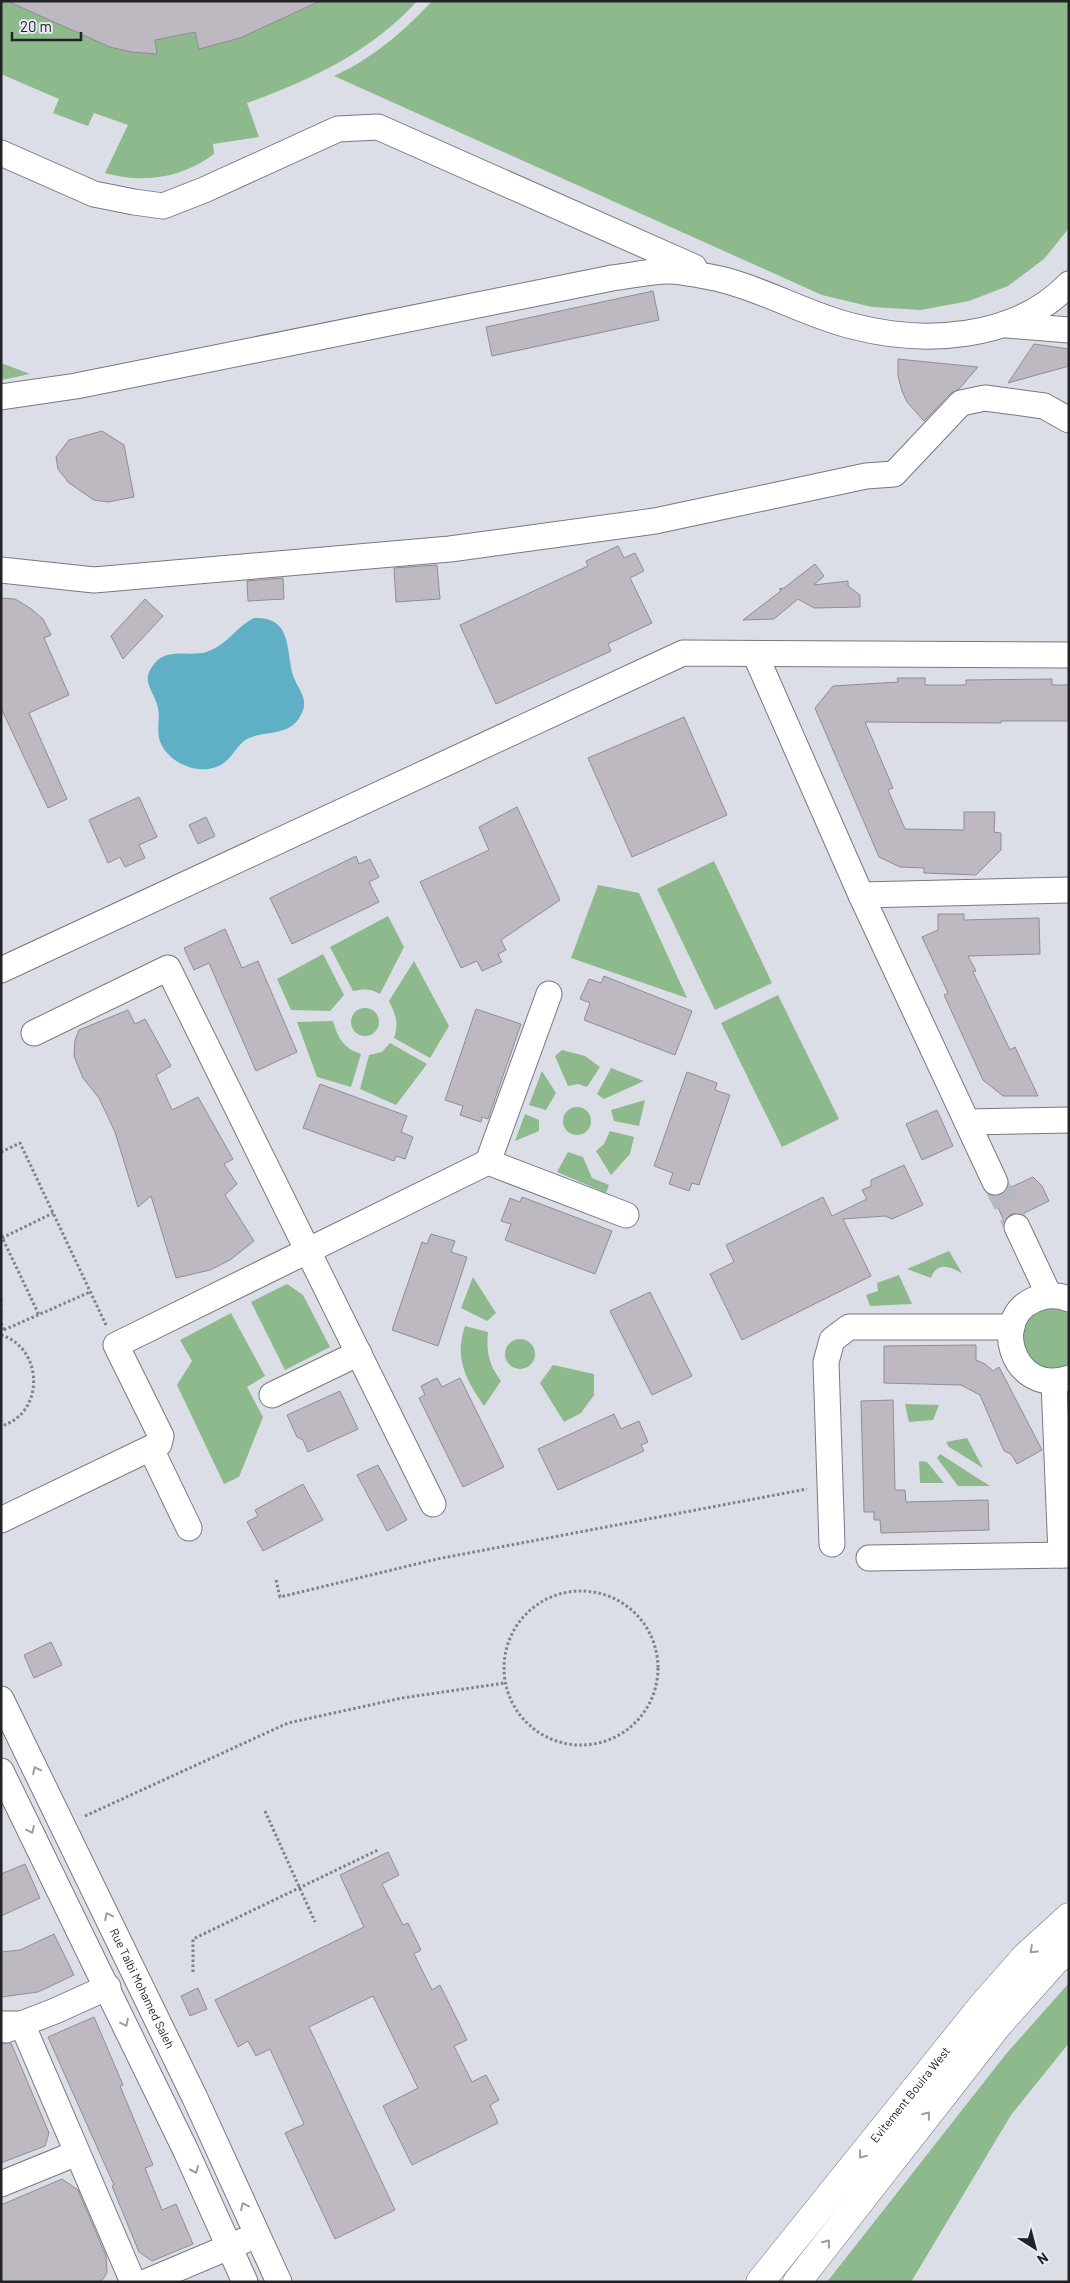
<svg xmlns="http://www.w3.org/2000/svg" width="1070" height="2283" font-family="Barlow,sans-serif">
	<style>
		.green { fill: #8db98c }
		.water { fill: #5fafc5 }
		.building { fill: #beb9c1; stroke: #918c93 }
		.lines { fill: none; stroke-linecap: round; stroke-linejoin: round }
		.minor-tunnel { stroke: #b6b9c0; stroke-width: 25; stroke-dasharray: 25 12; stroke-linecap: butt }
		.minor-casing { stroke: #777981; stroke-width: 27 }
		.highway-casing { stroke: #777981; stroke-width: 29 }
		.path { stroke: #7f8187; stroke-width: 3; stroke-dasharray: 2.5 2.5; stroke-linecap: butt }
		.minor { stroke: #fff; stroke-width: 25 }
		.highway { stroke: #fff; stroke-width: 28 }
		.oneway { stroke: #9c9c9d }
		.labels { text-anchor: middle; stroke-width: 4; stroke-linejoin: round; paint-order: stroke }
		.street-label { font-size: 12px; fill: #222326; stroke: #e8ebf4 }
	</style>
	<rect width="100%" height="100%" fill="#dbdee6"/>
	<!-- green -->
	<g class="green">
		<path d="M1,1H417C371,52 311,80 247,103L259,137L213,144L214,154C182,178 143,184 105,173L128,125L94,113L88,126L53,113L59,99L1,74Z"/>
		<path d="M432,1H1069V228L1044,259L1008,286L969,301L921,310L872,307L822,295L334,76C373,58 402,33 432,1Z"/>
		<path d="M1,363L30,374L1,380Z"/>
		<path d="M714,861L772,983L715,1010L657,889Z"/>
		<path d="M598,885L639,893L687,998L571,958Z"/>
		<path d="M388,916L404,947L380,994C370,988 364,989 353,991L330,947Z"/>
		<path d="M323,954L344,995L330,1011L291,1010L277,979Z"/>
		<path d="M414,961L449,1026L430,1058L394,1038C399,1023 396,1015 389,1001Z"/>
		<path d="M778,995L839,1119L782,1147L721,1023Z"/>
		<circle cx="365" cy="1022" r="14"/>
		<path d="M333,1021C338,1038 343,1048 361,1054L351,1087L317,1077L297,1022Z"/>
		<path d="M390,1043L427,1064L396,1105L360,1089L369,1055L382,1052Z"/>
		<path d="M562,1050L585,1056L600,1067L587,1087L578,1084L568,1086L555,1056Z"/>
		<path d="M611,1068L644,1081L604,1099L597,1094Z"/>
		<path d="M542,1071L556,1093L546,1110L529,1105Z"/>
		<path d="M645,1100L639,1126L614,1121L611,1110Z"/>
		<circle cx="577" cy="1121" r="14"/>
		<path d="M525,1114L539,1120V1131L515,1141Z"/>
		<path d="M610,1131L634,1137L630,1154L611,1175L596,1151L604,1144Z"/>
		<path d="M568,1152L583,1157L592,1178L609,1185L606,1193L557,1172Z"/>
		<path d="M949,1251L962,1273C950,1267 937,1261 931,1278L907,1269Z"/>
		<path d="M899,1275L912,1304L870,1306L866,1295L878,1291L877,1283Z"/>
		<path d="M473,1277L496,1313L487,1321L461,1308Z"/>
		<path d="M287,1284L303,1295L330,1347L285,1370L251,1302Z"/>
		<path d="M1055,1307L1069,1312V1364C1027,1388 998,1314 1055,1307Z"/>
		<path d="M231,1313L265,1376L247,1387L263,1417L239,1477L224,1484L177,1385L192,1361L180,1340Z"/>
		<path d="M465,1326L488,1332C486,1352 489,1365 501,1381L484,1406C466,1379 454,1359 465,1326Z"/>
		<circle cx="520" cy="1354" r="15"/>
		<path d="M553,1365L594,1374V1395L581,1413L564,1422L540,1383Z"/>
		<path d="M905,1404L939,1405L933,1420L909,1422Z"/>
		<path d="M967,1438L983,1468L949,1447L946,1442Z"/>
		<path d="M940,1454L990,1486H958L937,1458Z"/>
		<path d="M919,1461L927,1462L944,1483H920Z"/>
		<path d="M1069,1983V2043L1011,2115L911,2282H827L1006,2054Z"/>
	</g>
	<!-- water -->
	<path class="water" d="M254,618C291,617 286,646 292,672C296,690 314,699 297,721C284,737 259,730 244,741C233,750 231,763 213,768C192,774 164,759 159,738C157,728 160,718 158,708C154,689 139,682 155,663C168,647 192,658 209,651C228,644 237,626 254,618Z"/>
	<!-- building -->
	<g class="building">
		<path d="M7,1H320L240,38L199,49L195,32L155,40L157,54L132,52L110,47Z"/>
		<path d="M653,291L659,320L492,356L486,327Z"/>
		<path d="M1034,344L1069,349V366L1008,383Z"/>
		<path d="M898,359L978,367L959,389L951,393L924,421L907,402L902,391L898,376Z"/>
		<path d="M102,431L124,445L134,497L108,502L94,500L69,483L58,469L56,457L69,440Z"/>
		<path d="M618,546L624,558L635,553L644,571L630,578L652,623L608,644L611,651L496,704L460,625L588,566L586,561Z"/>
		<path d="M815,564L824,576L814,585L848,581V586L860,595V607L814,608L798,599L774,619L743,620L782,590L779,589L784,588Z"/>
		<path d="M437,565L440,599L396,602L394,568Z"/>
		<path d="M283,578L284,599L248,601L247,581Z"/>
		<path d="M1,598L15,599L30,608L43,619L51,635L44,638L69,695L29,713L67,799L48,808L1,708Z"/>
		<path d="M145,599L163,616L123,659L111,636Z"/>
		<path d="M897,678H925V685H966V680L1052,679V685H1069V721H1001V723L865,722L893,788L888,790L905,829L964,830V812H995L994,832L1001,833V850L976,875L924,873V868L900,867L879,857L815,708L833,686L898,682Z"/>
		<path d="M684,717L727,815L632,857L588,758Z"/>
		<path d="M139,797L157,837L139,845L145,858L125,867L120,857L108,863L89,820Z"/>
		<path d="M517,807L560,900L501,940L506,950L498,954L502,962L482,971L477,961L461,968L420,882L489,850L479,827Z"/>
		<path d="M206,817L215,836L198,844L189,825Z"/>
		<path d="M356,856L359,864L370,859L379,877L369,882L379,902L292,944L270,898Z"/>
		<path d="M938,914H964V920L1039,918L1040,954L968,956L976,971L973,972L1010,1050L1015,1047L1038,1096H1003L983,1080L944,995L948,993L922,937L938,930Z"/>
		<path d="M225,929L242,968L258,961L297,1052L256,1071L209,963L194,970L184,948Z"/>
		<path d="M604,976L692,1011L675,1055L584,1020L590,1003L580,999L589,979L601,983Z"/>
		<path d="M476,1009L521,1024L488,1119L482,1117L481,1122L460,1115L463,1106L445,1100Z"/>
		<path d="M128,1010L135,1024L145,1019L171,1066L156,1075L172,1110L198,1097L233,1159L224,1164L237,1184L225,1195L254,1241L230,1260L210,1270L176,1278L151,1196L138,1207L115,1132L99,1098L83,1078L74,1056L75,1040L79,1030Z"/>
		<path d="M687,1072L717,1083L715,1090L730,1095L699,1185L692,1183L689,1191L669,1184L673,1173L654,1166Z"/>
		<path d="M320,1084L407,1116L401,1132L413,1137L405,1159L396,1156L394,1161L303,1128Z"/>
		<path d="M937,1110L953,1146L922,1160L906,1124Z"/>
		<path d="M904,1165L923,1205L892,1219L885,1216L843,1219L871,1276L742,1340L710,1274L734,1262L726,1245L823,1197L832,1216L867,1199L862,1190L871,1186V1180Z"/>
		<path d="M1033,1177L1042,1186L1049,1201L1022,1214H1011L1004,1221L993,1196L1002,1195L1007,1189Z"/>
		<path d="M522,1197L612,1231L595,1274L505,1240L511,1224L501,1221L510,1198L520,1202Z"/>
		<path d="M431,1234L455,1241L451,1252L467,1257L438,1346L392,1330L422,1242L427,1244Z"/>
		<path d="M650,1292L692,1376L652,1395L610,1311Z"/>
		<path d="M976,1345V1360L985,1364L993,1371L999,1367L1042,1450L1017,1464L1011,1454L1004,1451L980,1395L961,1385L884,1383V1346Z"/>
		<path d="M437,1378L442,1387L460,1378L504,1467L463,1487L419,1398L425,1395L421,1386Z"/>
		<path d="M340,1391L358,1429L308,1452L303,1440L297,1437L287,1415Z"/>
		<path d="M893,1400L895,1490H905L906,1502L988,1500L989,1530L881,1533L880,1520H874V1512H864L861,1401Z"/>
		<path d="M614,1414L621,1429L639,1421L648,1442L641,1445L644,1451L558,1490L538,1449Z"/>
		<path d="M378,1465L407,1520L387,1531L357,1475Z"/>
		<path d="M303,1484L323,1520L263,1551L247,1522L258,1516L255,1510Z"/>
		<path d="M51,1642L62,1665L34,1678L24,1655Z"/>
		<path d="M388,1852L399,1875L382,1884L403,1925L408,1923L421,1950L414,1954L432,1990L440,1985L467,2040L454,2046L472,2082L486,2075L499,2100L490,2105L498,2123L412,2165L383,2106L418,2088L373,1996L309,2027L395,2210L335,2239L285,2133L304,2124L270,2049L256,2056L248,2041L238,2047L215,2000L364,1927L340,1875Z"/>
		<path d="M25,1864L40,1898L1,1916V1874Z"/>
		<path d="M54,1934L74,1975L38,1992L1,1997V1952L20,1950Z"/>
		<path d="M198,1988L207,2009L190,2016L181,1996Z"/>
		<path d="M94,2017L123,2085L120,2086L153,2165L145,2168L162,2210L176,2204L193,2244L152,2261L139,2252L112,2186L114,2185L48,2037Z"/>
		<path d="M1,2043H11L49,2133L45,2146L1,2163Z"/>
		<path d="M62,2179L78,2190L106,2256L107,2272L104,2278L99,2282H1V2205Z"/>
	</g>
	<g class="lines">
		<!-- minor-tunnel -->
		<path class="minor-tunnel" d="M995,1182L1017,1227"/>
		<!-- minor casing -->
		<g class="minor-casing">
			<g id="minor">
				<path d="M1,153L94,194L134,202L163,206L204,190L338,129L378,127L694,267"/>
				<path d="M1007,325L1069,330"/>
				<path d="M1,397L76,386L612,278C630,276 650,271 668,271C684,271 704,276 720,279C766,290 807,315 852,326C924,345 1015,340 1069,284"/>
				<path d="M1,570L94,580L450,549L655,521L866,476L894,474L961,403L985,398L1044,406L1069,420"/>
				<path d="M755,654L861,895L995,1182"/>
				<path d="M861,895L1069,890"/>
				<path d="M1,970L683,653L1069,655"/>
				<path d="M34,1033L168,968L433,1504"/>
				<path d="M967,1122L1069,1120"/>
				<path d="M488,1162L549,994"/>
				<path d="M1017,1227L1049,1295"/>
				<path d="M1069,1299C1060,1295 1051,1295 1042,1297C986,1311 1011,1398 1069,1378"/>
				<path d="M1054,1382L1061,1555"/>
				<path d="M272,1395L359,1353"/>
				<path d="M151,1449L189,1528"/>
				<path d="M1,1520L159,1444L161,1436L116,1345L488,1162L626,1215"/>
				<path d="M832,1544L826,1362L832,1340L849,1327H1012"/>
				<path d="M869,1558L1069,1555"/>
				<path id="s1" d="M1,1699L195,2098L279,2282"/>
				<path d="M1,1771L186,2151L245,2282"/>
				<path d="M1,2024H22L133,2282"/>
				<path d="M6,2030L55,2011L108,1987"/>
				<path d="M1,2184L77,2153"/>
				<path d="M146,2282L243,2241"/>
			</g>
		</g>
		<!-- highway casing -->
		<g class="highway-casing">
			<g id="highway">
				<path id="s2" d="M760,2282L982,2006L1026,1956L1069,1917"/>
				<path d="M797,2282L998,2025L1055,1961L1069,1950"/>
			</g>
		</g>
		<!-- path -->
		<g class="path">
			<path d="M1,1152L20,1143L106,1325"/>
			<path d="M1,1235L39,1315"/>
			<path d="M2,1238L53,1213"/>
			<path d="M1,1299V1320"/>
			<path d="M1,1323L5,1332"/>
			<path d="M4,1330L90,1292"/>
			<path d="M1,1335C44,1348 45,1414 1,1426"/>
			<path d="M276,1580L280,1597L437,1559L807,1489"/>
			<circle cx="581" cy="1668" r="77"/>
			<path d="M265,1811L315,1922"/>
			<path d="M85,1816L288,1723L402,1698L505,1683"/>
			<path d="M193,1972V1939L378,1850"/>
		</g>
		<!-- minor -->
		<use href="#minor" class="minor"/>
		<!-- highway -->
		<use href="#highway" class="highway"/>
	</g>
	<!-- one-way arrows -->
	<defs><path id="oneway-chevron" d="M-2-3.5L2.5 0L-2 3.5" fill="none" stroke-width="1.6" stroke-linecap="round" stroke-linejoin="round" transform="scale(1.25)"/></defs>
	<g class="oneway">
		<use href="#oneway-chevron" transform="translate(36 1770) rotate(-116)"/>
		<use href="#oneway-chevron" transform="translate(31 1830) rotate(64)"/>
		<use href="#oneway-chevron" transform="translate(108 1916) rotate(-116)"/>
		<use href="#oneway-chevron" transform="translate(1033 1950) rotate(137)"/>
		<use href="#oneway-chevron" transform="translate(125 2023) rotate(64)"/>
		<use href="#oneway-chevron" transform="translate(927 2115) rotate(-52)"/>
		<use href="#oneway-chevron" transform="translate(862 2155) rotate(129)"/>
		<use href="#oneway-chevron" transform="translate(195 2170) rotate(66)"/>
		<use href="#oneway-chevron" transform="translate(244 2206) rotate(-115)"/>
		<use href="#oneway-chevron" transform="translate(827 2243) rotate(-52)"/>
	</g>
	<g class="labels">
		<!-- street labels -->
		<g class="street-label">
			<text dy="4" stroke="none"><textPath href="#s1" startOffset="322">Rue Talbi Mohamed Saleh</textPath></text>
			<text dy="4" stroke="none"><textPath href="#s2" startOffset="240">Evitement Bouira West</textPath></text>
		</g>
	</g>
	<!-- border -->
	<rect width="1070" height="2283" fill="none" stroke="#222326" stroke-width="5"/>
	<!-- north arrow -->
	<g transform="translate(1035 2248) rotate(144)" stroke="#e8ebf4" stroke-width="4" paint-order="stroke">
	<path d="M0-4L9 19L0 12L-9 19Z" fill="#222326"/>
	<text y="-8" font-size="14" font-weight="bold" text-anchor="middle" fill="#222326">N</text>
	</g>
	<!-- scale -->
	<path d="M12 32v8h69v-8" fill="none" stroke="#222326" stroke-width="2.5"/>
	<text x="20" y="32" font-size="15" fill="#222326" stroke="#e8ebf4" stroke-width="4" paint-order="stroke">20 m</text>
</svg>
